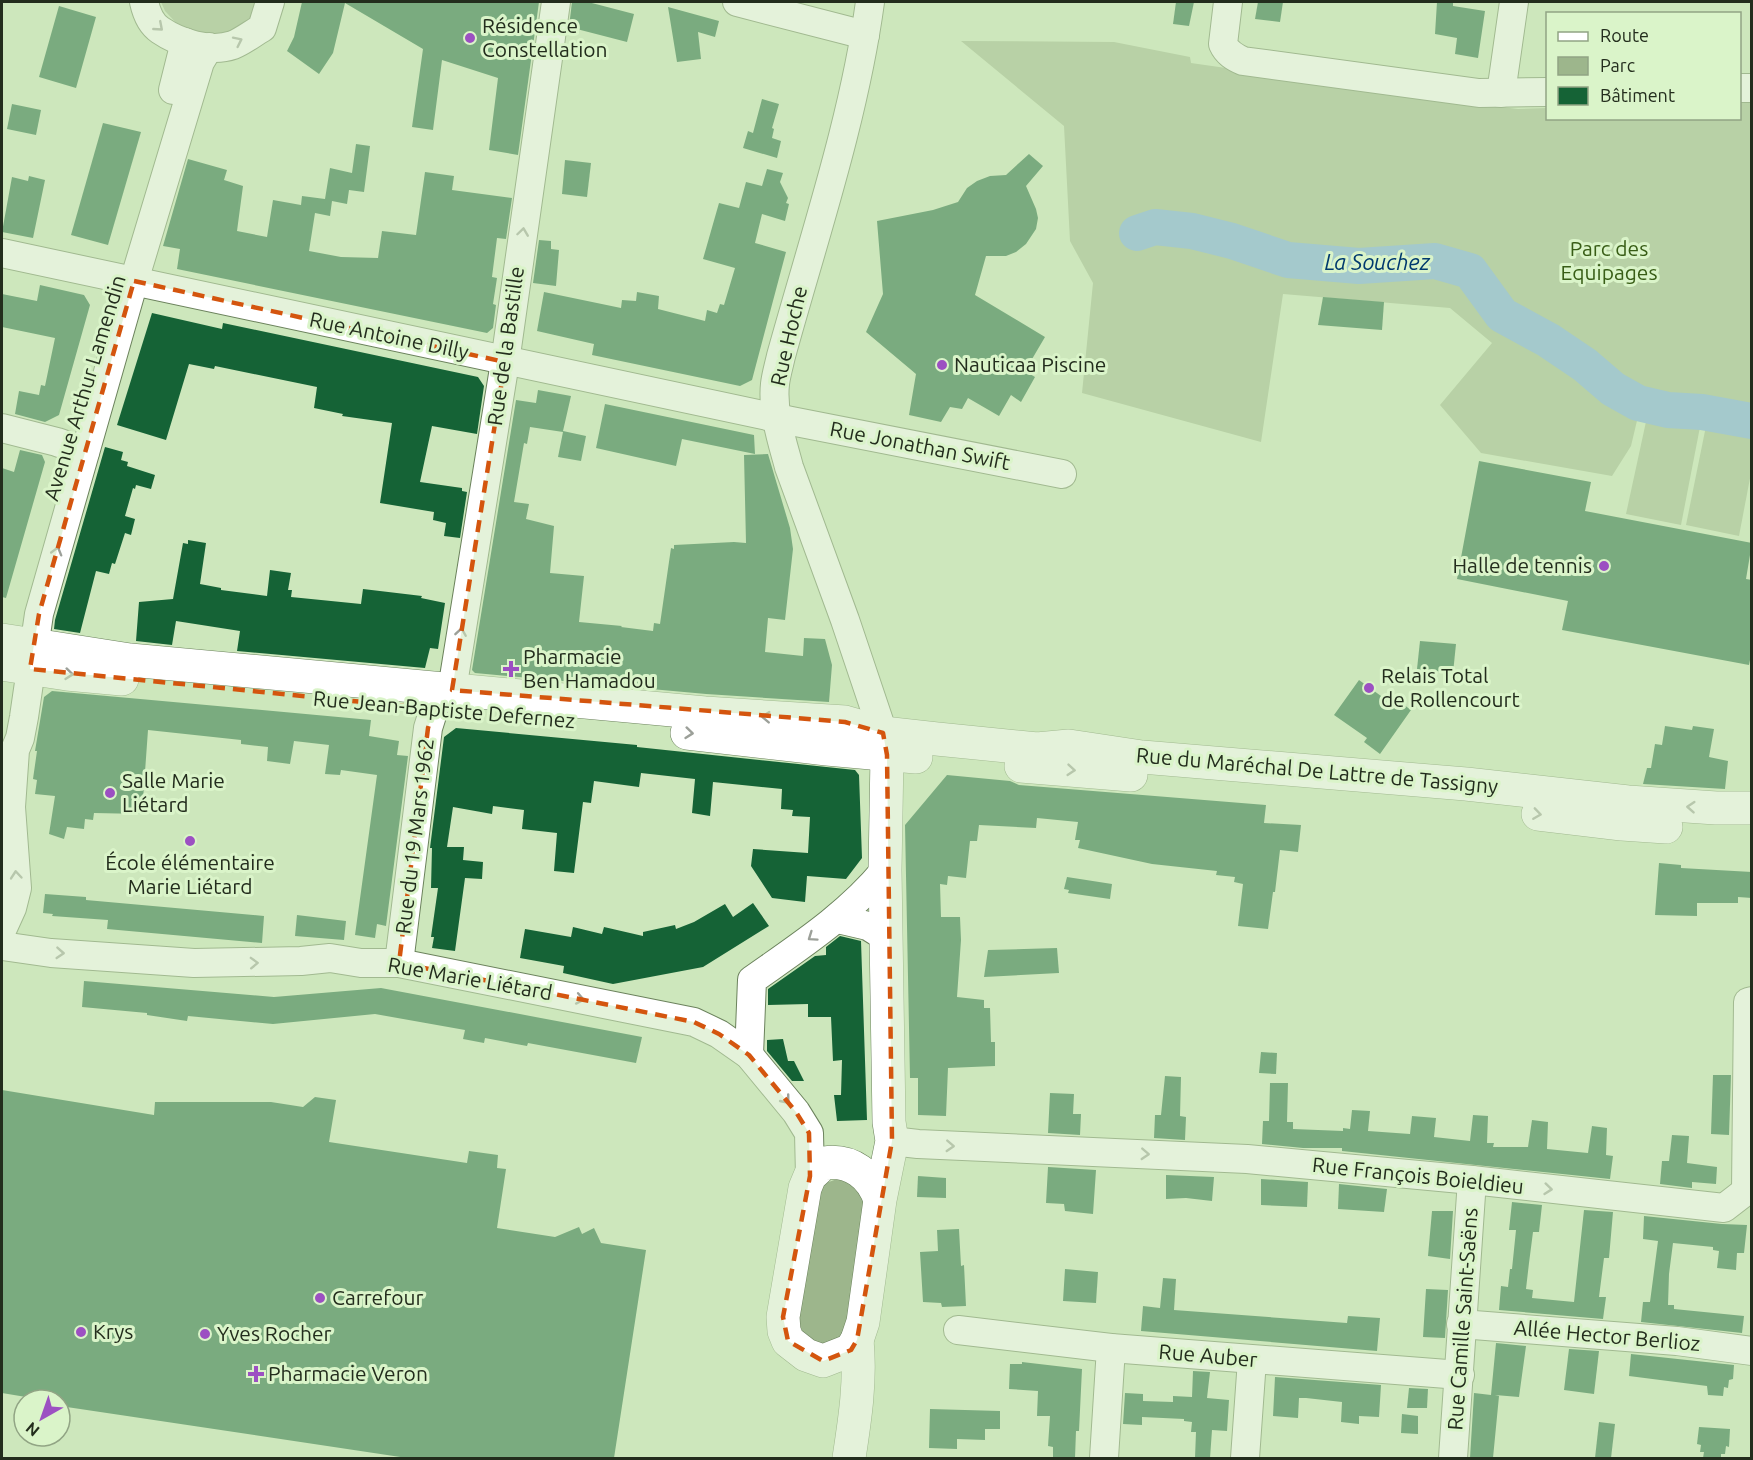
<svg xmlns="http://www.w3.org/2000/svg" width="1753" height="1460" font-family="Ubuntu,sans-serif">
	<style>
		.green { fill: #9db68c }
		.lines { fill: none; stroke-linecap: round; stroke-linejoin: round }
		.river { stroke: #71a4df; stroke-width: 36 }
		.building { fill: #156336 }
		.minor-casing { stroke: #6b825c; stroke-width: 30 }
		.major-casing { stroke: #6b825c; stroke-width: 34 }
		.minor { stroke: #fff; stroke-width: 28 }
		.major { stroke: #fff; stroke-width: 33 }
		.oneway { stroke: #9ca099 }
		.marked { fill: none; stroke: #d4550e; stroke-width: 4.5; stroke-dasharray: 12 8; stroke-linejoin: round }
		.poi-dot { fill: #9c50c2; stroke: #daf4c9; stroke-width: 2 }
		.labels { text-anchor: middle; stroke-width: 6; stroke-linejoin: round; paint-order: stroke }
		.poi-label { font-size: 21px; fill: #232d1d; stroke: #daf4c9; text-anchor: start }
		.park-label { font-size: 21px; fill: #385d16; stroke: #daf4c9 }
		.street-label { font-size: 21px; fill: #232d1d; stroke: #daf4c9 }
		.water-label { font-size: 22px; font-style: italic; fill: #00396e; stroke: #daf4c9 }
	</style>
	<rect width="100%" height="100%" fill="#cde7bc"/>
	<!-- green -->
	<g class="green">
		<path d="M161,2H260L254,23L236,33L197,35L179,26L165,11Z"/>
		<path d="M961,41L1114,42L1190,57L1191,63L1254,72L1342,88L1518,109L1547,108L1548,118H1740V99L1751,98V429L1640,408L1631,446L1612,476L1481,453L1440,405L1492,343L1450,308L1283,294L1261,442L1082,393L1093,283L1070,241L1064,126Z"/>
		<path d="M1647,417L1700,427L1681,525L1626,514Z"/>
		<path d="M1706,426L1751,435V473L1739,536L1686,525Z"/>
		<path d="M837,1179L853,1180L869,1208L848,1334L840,1343L812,1345L795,1325L814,1197L826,1183Z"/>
	</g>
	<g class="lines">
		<!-- river -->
		<path class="river" d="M1137,233L1155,227L1192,231L1232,241L1288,260L1359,266L1435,261L1470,271L1502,315L1548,340L1585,365L1613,389L1638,403L1668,410L1702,412L1752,421"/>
	</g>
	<!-- building -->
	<g class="building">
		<path d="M302,2H539L518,155L489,150L498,78L442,60L433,130L412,127L423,49L345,3L333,53L319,74L287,51L294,37Z"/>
		<path d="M572,2H588L634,14L627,42L569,27Z"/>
		<path d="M1176,2H1194L1189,26L1173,24Z"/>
		<path d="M1258,2H1283L1280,22L1255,19Z"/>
		<path d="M1437,2H1453V6L1485,11L1478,58L1455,54L1457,38L1435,34Z"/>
		<path d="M59,6L96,17L76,88L39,77Z"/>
		<path d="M668,7L719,21L715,37L698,32L701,59L677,62Z"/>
		<path d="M762,99L779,104L772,128L774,129L772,138L781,141L777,158L743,148L748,131L753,133Z"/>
		<path d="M12,104L41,110L36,135L7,129Z"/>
		<path d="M103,123L141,132L108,245L71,235Z"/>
		<path d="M356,144L370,146L364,192L349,190L347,204L332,201L330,216L315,213L309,251L341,257L378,258L382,231L416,235L425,172L454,176L452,190L512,198L506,239L497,238L492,277L497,278L493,304L496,305L493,328L487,333L177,269L180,249L163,246L188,159L227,170L224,180L243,186L237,231L267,237L273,200L301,205L302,196L325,199L330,168L352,173Z"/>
		<path d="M1029,154L1043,166L1026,186L1036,209L1038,218L1036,229L1026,244L1016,252L1006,256H986L975,295L1045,337L1025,371L1035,377L1021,402L1011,395L999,416L968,398L962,409L950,407L941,422L909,415L916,374L866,332L883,294L877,221L933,210L958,202L967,188L977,181L990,176L1006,175Z"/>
		<path d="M565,160L591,163L587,197L562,194Z"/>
		<path d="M767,169L783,173L780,182L788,198L786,203L789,204L785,221L762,214L755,243L786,252L752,380L740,386L592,355L594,344L537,331L544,292L621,308L622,300L636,301L637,292L659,296L658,309L705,321L707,310L717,313L720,304L724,305L735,268L703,259L719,203L739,208L746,182L762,186Z"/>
		<path d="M29,176L45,180L33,238L2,232L12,177L28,181Z"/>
		<path d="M539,240L551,241V249L559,250L556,286L533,283Z"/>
		<path d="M40,285L84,295L90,305L59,415L45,422L15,414L19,391L39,395L41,385L45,386L55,338L2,327V294L37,301Z"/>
		<path d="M1323,297L1384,302L1382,330L1318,325Z"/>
		<path d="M152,313L222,329L223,323L478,377L484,386L477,434L432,426L420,482L462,488V491L467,492L460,538L444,536L446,523L433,520L434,512L380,503L392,423L342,416L343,414L314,408L317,387L215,366L214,369L189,364L166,440L117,425Z"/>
		<path d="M538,390L571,396L563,431L586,436L581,461L558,457L563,432L530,427L527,444L524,443L514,502L529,504L526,519L554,526L550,573L584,576L579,622L622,626L621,627L653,631L654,623L660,624L671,548L674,549V545L734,542L746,543L744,455L768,454L790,528L793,549L785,620L768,618L765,652L803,656L804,638L825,639L832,665L829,702L706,694L475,673L472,670L516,400L536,403Z"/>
		<path d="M605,404L754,435L755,454L682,439L676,466L596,448Z"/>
		<path d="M105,447L123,452L121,460L128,462L127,466L155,475L151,489L136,485L135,489L133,488L125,516L135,519L131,535L125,533L115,564L112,563L109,574L96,571L80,633L54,629L55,620Z"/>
		<path d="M20,450L42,455L45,462L6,598L2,597V468L14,472Z"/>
		<path d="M1479,461L1591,482L1585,511L1752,543L1746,579L1752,580V650L1749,665L1562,630L1568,601L1457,579Z"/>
		<path d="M188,540L206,543L200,584L221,588V590L267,596L270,570L291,573L288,590H292L291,597L361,604L363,589L422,596L421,598L445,603L438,649L430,648L425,668L237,651L240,631L176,621L172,645L136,641L139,602L173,599L183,543L188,544Z"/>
		<path d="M1420,641L1456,644L1453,673L1417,669Z"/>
		<path d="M1359,680L1392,704L1396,699L1411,710L1380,754L1364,742L1367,738L1334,715Z"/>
		<path d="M52,691L371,720L369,736L399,741L397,755L408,756L386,926L377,924L375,938L355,935L377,775L341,770L340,775L325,774L329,745L294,741L290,764L267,761L268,747L241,744V740L148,730L142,814L94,813L93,820L85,819L84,829L67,827L64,839L49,834L55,796L35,794L37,780L33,779L37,751H35L44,697Z"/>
		<path d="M1665,726L1692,730L1693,726L1714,729L1709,757L1728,761L1725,789L1643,784L1647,768H1651L1655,744L1662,745Z"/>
		<path d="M456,728L637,745V747L855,770L859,775L862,858L846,879L807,876L805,902L772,898L751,866L753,849L808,853L810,817L792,816L793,810L781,809L782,789L713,782L710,816L692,813L695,779L641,773L639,787L594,781L591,803L583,802L574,873L554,871L557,833L522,829L524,810L493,806L492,814L453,807L447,847H464L463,860L483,862L482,879L465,878L455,951L432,948L434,937H431L438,888H431L432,848H430L444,737Z"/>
		<path d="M947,775L1010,781L1019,785L1266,805L1264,823L1301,825L1298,852L1280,850L1275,892H1273L1268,929L1238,926L1243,884L1234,882L1235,877L1216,875L1217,871L1152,864L1078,848L1080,840H1075L1078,822L1037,818L1036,828L979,825L977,841H970L966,878L948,876L947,885L940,884L941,917H960L961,940L957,997L984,1000V1008H990L991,1042H995V1066L948,1068L946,1116L918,1115V1078H910L905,825Z"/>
		<path d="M1659,863L1681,865V868L1752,872V898L1738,897V903H1697V916L1655,915Z"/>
		<path d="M1067,877L1112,884L1110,899L1068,893L1069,890L1064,889Z"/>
		<path d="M45,894L86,897V900L264,916L262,943L107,929L108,920L52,916L53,914L43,913Z"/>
		<path d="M753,903L769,926L703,967L613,984L563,973L564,966L520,958L525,929L571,937L573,927L602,934L604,927L643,936V932L675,925L676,929L694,922L725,904L733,917Z"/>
		<path d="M297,915L346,921L344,940L295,936Z"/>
		<path d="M840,936L861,941L867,1120L837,1121L834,1095H841L842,1060L833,1061L831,1017H808V1004L768,1005V989L815,956L826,955V947Z"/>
		<path d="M1057,948L1059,973L984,977L988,950Z"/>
		<path d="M84,981L274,997L381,988L642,1037L636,1063L528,1043L527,1046L485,1038L484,1043L463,1039L465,1030L375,1014L273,1024L188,1016L187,1021L147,1015V1013L82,1007Z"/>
		<path d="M783,1039L788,1061H794L804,1081H792L767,1051V1040Z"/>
		<path d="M1261,1052L1277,1053L1276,1074L1259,1073Z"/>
		<path d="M1713,1075H1731L1729,1135L1711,1134Z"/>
		<path d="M1165,1076L1181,1077L1180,1116L1186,1117L1185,1140L1154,1138L1155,1115H1161Z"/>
		<path d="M1270,1083H1288L1287,1122H1293V1129L1343,1131V1128L1350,1129L1352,1110L1370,1111L1368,1131L1410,1134L1412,1116L1436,1118L1434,1137L1470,1141L1473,1115L1488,1116L1487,1143H1494L1493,1147H1528L1532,1120L1548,1122L1547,1149L1588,1153L1592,1126L1607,1128L1606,1155L1613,1156L1610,1179L1342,1151V1148H1303L1262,1144L1263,1121H1269Z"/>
		<path d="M2,1090L154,1115L155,1102H271L303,1107L315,1097L336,1100L329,1142L467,1163L469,1151L498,1155L497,1168L506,1169L497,1228L555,1237L579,1227L582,1234L594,1228L601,1243L646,1250L614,1458H407L60,1406V1400H32V1398L2,1393Z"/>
		<path d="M1050,1093L1074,1094L1073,1114H1081L1080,1135L1048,1133Z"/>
		<path d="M1672,1135L1689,1136L1687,1163L1717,1167L1716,1184L1692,1182V1188L1660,1184L1662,1161H1669Z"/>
		<path d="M1048,1167L1096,1170L1093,1214L1065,1211L1064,1204L1046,1203Z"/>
		<path d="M1166,1175L1214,1177L1212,1201L1186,1198L1166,1199Z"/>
		<path d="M918,1176L946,1178V1198L917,1197Z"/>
		<path d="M1261,1179L1308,1182L1307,1207L1261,1205Z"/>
		<path d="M1339,1184L1387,1189L1384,1212L1338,1209Z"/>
		<path d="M1512,1202L1542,1205L1539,1232H1533L1529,1263L1526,1289L1533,1290L1532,1298L1574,1302L1584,1210L1613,1212L1609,1258H1604L1599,1297H1606L1603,1319L1499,1310L1501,1286L1508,1287L1510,1269H1512L1516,1230H1509Z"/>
		<path d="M1432,1211H1453L1450,1259L1428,1256Z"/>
		<path d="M1644,1216L1722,1224L1747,1225L1744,1253H1737L1736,1270L1717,1268L1719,1251L1713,1250V1247L1673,1243L1669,1274L1668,1305H1674V1309L1744,1316L1742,1333L1641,1322L1643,1302H1650L1658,1241L1643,1239Z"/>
		<path d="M959,1229L961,1266L964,1265L966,1306L942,1307L941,1303L923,1302L920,1252L938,1251L937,1230Z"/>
		<path d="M1065,1269L1098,1272L1096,1303L1063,1301Z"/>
		<path d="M1163,1278L1176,1279L1174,1310L1347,1323L1348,1316L1380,1318L1377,1351L1141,1331L1143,1306L1160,1308Z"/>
		<path d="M1426,1289L1448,1290L1445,1338L1423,1337Z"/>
		<path d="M1496,1343L1526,1346L1519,1397L1495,1395L1499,1396L1493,1458H1470L1474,1393L1491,1395Z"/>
		<path d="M1569,1349L1599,1351L1594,1394L1564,1390Z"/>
		<path d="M1631,1354L1734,1365L1733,1379L1729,1380L1728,1388L1724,1387L1723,1396L1708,1395L1707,1386L1629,1376Z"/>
		<path d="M1022,1362L1082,1369L1079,1431H1076L1075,1458H1053V1447L1048,1446L1050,1416H1037L1038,1391L1009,1389L1010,1364H1022Z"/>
		<path d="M1193,1371L1210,1372L1207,1398L1229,1400L1227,1431L1212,1430L1210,1458H1195L1196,1432H1191L1192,1422L1184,1421V1419L1142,1417V1425L1123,1424L1125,1393L1143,1394V1401L1173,1402V1396L1192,1397Z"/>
		<path d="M1275,1377L1381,1385L1379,1417L1359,1416V1424L1341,1422L1342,1402L1306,1398H1299L1298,1418L1273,1416Z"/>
		<path d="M1409,1388L1428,1389L1427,1408H1407Z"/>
		<path d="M930,1409L1000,1411V1429H985V1440L957,1439V1449L929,1448Z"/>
		<path d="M1402,1414L1418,1416V1434L1401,1433Z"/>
		<path d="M1599,1422L1615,1424L1611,1458H1595Z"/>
		<path d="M1699,1427L1730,1429L1729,1447L1726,1446L1725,1454H1721V1458H1703L1704,1452H1700L1701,1445L1697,1444Z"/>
	</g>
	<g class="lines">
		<!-- minor casing -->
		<g class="minor-casing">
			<g id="minor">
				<path d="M144,2C146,11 151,24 160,30C179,43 210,53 233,45C243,41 253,33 262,28L270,2"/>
				<path d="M737,2L865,35"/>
				<path d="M870,2C854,120 813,240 781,356C779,365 776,375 775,384C772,411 782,441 789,467L845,620L883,733"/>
				<path d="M1228,2L1223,44C1227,53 1234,57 1243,61L1479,93L1548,92"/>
				<path d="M1740,88H1752"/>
				<path d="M173,90L185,42"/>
				<path d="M1501,93L1514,2"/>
				<path d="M2,253L791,421L1062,474"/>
				<path d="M2,428L57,442L85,452"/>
				<path d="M452,690L505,362L556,2"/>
				<path d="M838,919L868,926L887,938"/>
				<path d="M2,930L12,908L17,888L11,807L15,750L20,738L24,717L39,614L134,281L200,62L209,47"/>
				<path d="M2,946L51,953L194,963L301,961L330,958L361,963H399L694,1022L719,1034L749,1055L796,1112L809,1133L810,1176"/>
				<path d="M399,963L428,728L434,709"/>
				<path d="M749,1055L752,980C800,946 848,915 885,870"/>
				<path d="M892,1141L918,1144L1247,1159L1472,1180L1724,1208L1746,1191L1748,1002L1752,1001"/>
				<path d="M1461,1324L1677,1341L1752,1351"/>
				<path d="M958,1330L1111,1348L1460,1375"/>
				<path d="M1104,1458L1111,1348"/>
				<path d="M1245,1458L1252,1360"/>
				<path d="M1453,1458L1472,1180"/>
			</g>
		</g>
		<!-- major casing -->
		<g class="major-casing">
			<g id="major">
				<path d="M2,640L130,660L705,713L845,722L883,733L937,739L1037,749L1069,746L1142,757L1466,784L1628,802L1716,808H1752"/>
				<path d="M2,664L67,674L122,679"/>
				<path d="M687,733L827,749L916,757"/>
				<path d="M1021,766L1131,775"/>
				<path d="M1538,814L1622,824L1666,827"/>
				<path d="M880,1200C872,1175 851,1159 824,1163L810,1176L805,1188L783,1317L784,1331L788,1341L806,1355L823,1361L851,1350L857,1340L863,1322L880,1200L892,1141L889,1122L885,870L887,755L883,733"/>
				<path d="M849,1458C855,1419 861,1380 857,1340"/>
			</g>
		</g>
		<!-- minor -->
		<use href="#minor" class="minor"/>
		<!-- major -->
		<use href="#major" class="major"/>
	</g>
	<!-- one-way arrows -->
	<defs><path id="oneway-chevron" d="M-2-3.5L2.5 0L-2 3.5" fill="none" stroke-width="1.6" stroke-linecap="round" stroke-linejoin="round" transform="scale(1.5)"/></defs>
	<g class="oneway">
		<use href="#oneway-chevron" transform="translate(159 27) rotate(41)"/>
		<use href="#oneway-chevron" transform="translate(238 41) rotate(-26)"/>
		<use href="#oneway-chevron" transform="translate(523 232) rotate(-82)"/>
		<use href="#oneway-chevron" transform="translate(57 551) rotate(-74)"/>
		<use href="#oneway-chevron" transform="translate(461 632) rotate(-81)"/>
		<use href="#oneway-chevron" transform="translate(69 674) rotate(6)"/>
		<use href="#oneway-chevron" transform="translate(766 717) rotate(-177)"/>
		<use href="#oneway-chevron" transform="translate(689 733) rotate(6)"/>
		<use href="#oneway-chevron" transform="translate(1071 770) rotate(5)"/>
		<use href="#oneway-chevron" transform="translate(1691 807) rotate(-176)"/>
		<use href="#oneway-chevron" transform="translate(1537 814) rotate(8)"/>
		<use href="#oneway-chevron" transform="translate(16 875) rotate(-95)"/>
		<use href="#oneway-chevron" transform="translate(812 937) rotate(145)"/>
		<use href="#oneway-chevron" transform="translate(60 953) rotate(4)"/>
		<use href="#oneway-chevron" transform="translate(254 963) rotate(-2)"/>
		<use href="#oneway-chevron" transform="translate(580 999) rotate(11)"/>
		<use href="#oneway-chevron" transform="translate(786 1100) rotate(51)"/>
		<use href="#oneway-chevron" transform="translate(950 1146) rotate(3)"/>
		<use href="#oneway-chevron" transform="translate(1145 1154) rotate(3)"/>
		<use href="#oneway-chevron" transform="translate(1548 1189) rotate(6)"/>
	</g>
	<!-- marked area -->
	<path d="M0 0H1753V1460H0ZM134,281L505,362L452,690L845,722L883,733L887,755L892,1141L857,1340L851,1350L823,1361L788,1341L783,1317L810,1176L809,1133L796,1112L749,1055L719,1034L694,1022L399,963L428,728L434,709L30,669L39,614Z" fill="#cde7bc" fill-opacity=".55" fill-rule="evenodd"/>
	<path class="marked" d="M134,281L505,362L452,690L845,722L883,733L887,755L892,1141L857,1340L851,1350L823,1361L788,1341L783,1317L810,1176L809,1133L796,1112L749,1055L719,1034L694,1022L399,963L428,728L434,709L30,669L39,614Z"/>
	<!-- markers -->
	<g class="poi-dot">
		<circle cx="470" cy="38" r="6"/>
		<circle cx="942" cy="365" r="6"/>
		<circle cx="1604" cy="566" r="6"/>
		<path d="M508 660h6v6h6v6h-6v6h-6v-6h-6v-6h6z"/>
		<circle cx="1369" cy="688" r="6"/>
		<circle cx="110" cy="793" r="6"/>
		<circle cx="190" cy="841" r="6"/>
		<circle cx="320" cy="1298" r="6"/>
		<circle cx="81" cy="1332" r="6"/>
		<circle cx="205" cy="1334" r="6"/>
		<path d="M253 1365h6v6h6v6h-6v6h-6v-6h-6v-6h6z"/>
	</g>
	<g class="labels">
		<!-- poi labels -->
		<g class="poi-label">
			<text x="482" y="33">Résidence<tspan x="482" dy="24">Constellation</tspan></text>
			<text x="954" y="372">Nauticaa Piscine</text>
			<text x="1592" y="573" text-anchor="end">Halle de tennis</text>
			<text x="523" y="664">Pharmacie<tspan x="523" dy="24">Ben Hamadou</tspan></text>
			<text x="1381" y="683">Relais Total<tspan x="1381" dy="24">de Rollencourt</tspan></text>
			<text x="122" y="788">Salle Marie<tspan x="122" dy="24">Liétard</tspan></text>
			<text x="190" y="870" text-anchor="middle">École élémentaire<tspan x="190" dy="24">Marie Liétard</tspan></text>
			<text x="332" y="1305">Carrefour</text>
			<text x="93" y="1339">Krys</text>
			<text x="217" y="1341">Yves Rocher</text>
			<text x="268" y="1381">Pharmacie Veron</text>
		</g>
		<!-- park labels -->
		<g class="park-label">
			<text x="1609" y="256">Parc des<tspan x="1609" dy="24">Equipages</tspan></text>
		</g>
		<!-- street labels -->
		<g class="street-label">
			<text transform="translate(389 336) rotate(12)" y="7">Rue Antoine Dilly</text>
			<text transform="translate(789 336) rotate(-77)" y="7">Rue Hoche</text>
			<text transform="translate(506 346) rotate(-82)" y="7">Rue de la Bastille</text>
			<text transform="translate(85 388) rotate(-73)" y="7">Avenue Arthur Lamendin</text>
			<text transform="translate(920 446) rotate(11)" y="7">Rue Jonathan Swift</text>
			<text transform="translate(444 710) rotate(5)" y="7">Rue Jean-Baptiste Defernez</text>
			<text transform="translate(1317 771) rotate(5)" y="7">Rue du Maréchal De Lattre de Tassigny</text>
			<text transform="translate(415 836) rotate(-83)" y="7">Rue du 19 Mars 1962</text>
			<text transform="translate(470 979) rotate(10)" y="7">Rue Marie Liétard</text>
			<text transform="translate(1418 1176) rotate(6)" y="7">Rue François Boieldieu</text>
			<text transform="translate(1463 1319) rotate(-86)" y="7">Rue Camille Saint-Saëns</text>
			<text transform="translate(1607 1336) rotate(5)" y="7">Allée Hector Berlioz</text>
			<text transform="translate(1208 1356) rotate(5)" y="7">Rue Auber</text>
		</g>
		<!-- water labels -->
		<g class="water-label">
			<text x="1377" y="270">La Souchez</text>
		</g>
	</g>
	<!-- border -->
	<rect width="1753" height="1460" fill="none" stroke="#232d1d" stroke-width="6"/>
	<!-- legend -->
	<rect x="1546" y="12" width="195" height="108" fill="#daf4c9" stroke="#91a484" stroke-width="1.5"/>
	<rect x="1558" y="32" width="30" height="9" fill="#ffffff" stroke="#91a484" stroke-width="1.5"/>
	<text x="1600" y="42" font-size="18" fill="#232d1d">Route</text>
	<rect x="1558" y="57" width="30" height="18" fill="#9db68c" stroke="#91a484" stroke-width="1.5"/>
	<text x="1600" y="72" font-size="18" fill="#232d1d">Parc</text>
	<rect x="1558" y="87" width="30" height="18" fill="#156336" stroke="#91a484" stroke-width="1.5"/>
	<text x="1600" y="102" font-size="18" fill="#232d1d">Bâtiment</text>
	<!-- north arrow -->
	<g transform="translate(42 1418) rotate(220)"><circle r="28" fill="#daf4c9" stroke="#91a484" stroke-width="1.5"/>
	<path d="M0-4.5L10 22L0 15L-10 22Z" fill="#9c50c2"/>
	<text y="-9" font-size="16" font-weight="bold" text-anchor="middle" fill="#232d1d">N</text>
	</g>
</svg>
